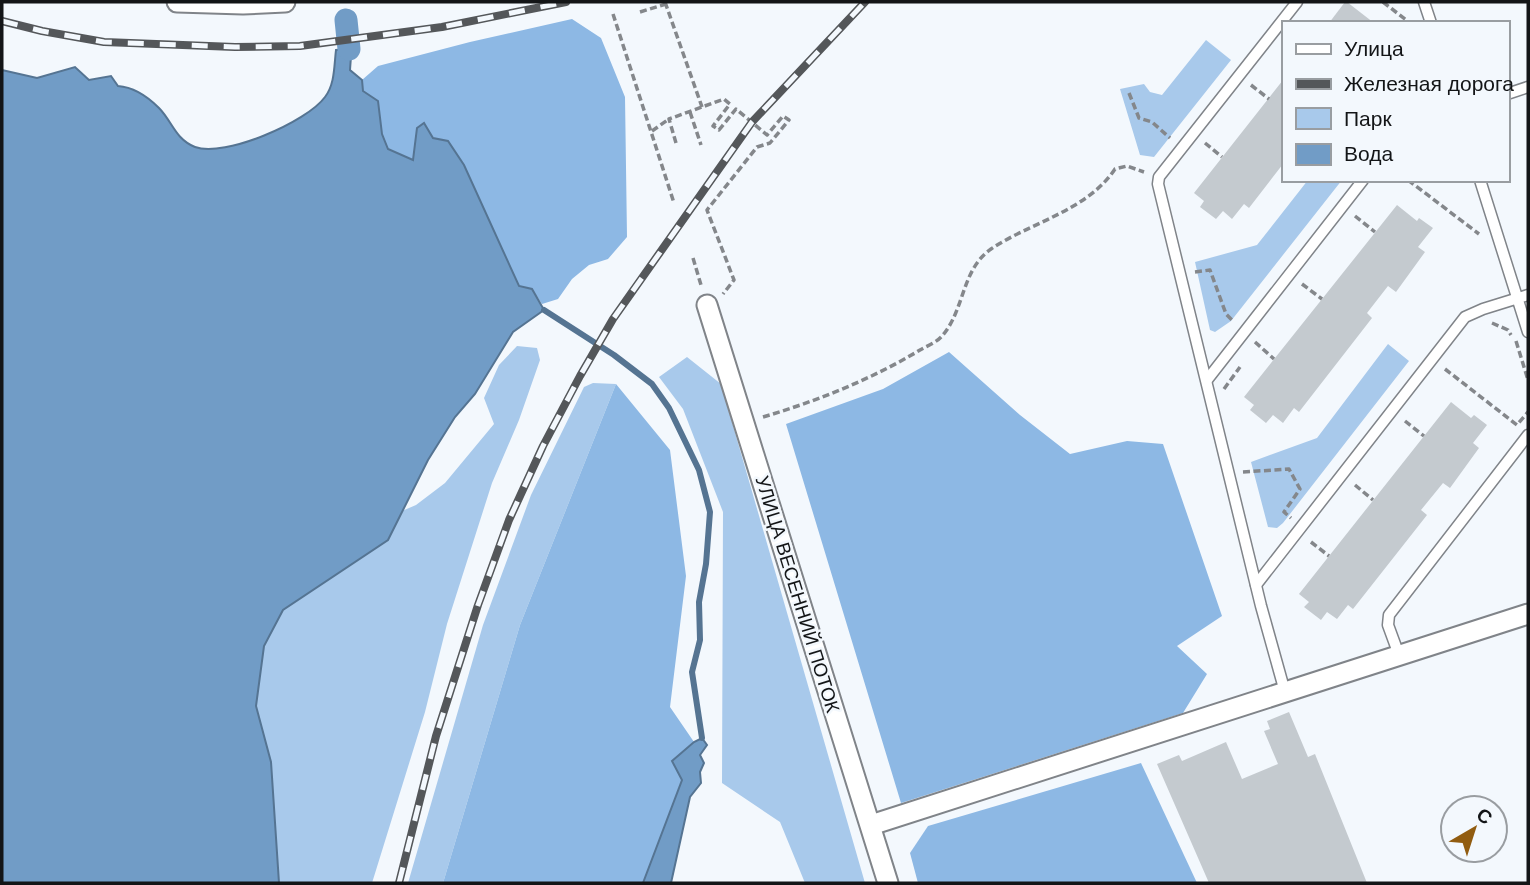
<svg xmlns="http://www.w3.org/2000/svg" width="1530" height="885" font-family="Helvetica,sans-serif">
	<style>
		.green { fill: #a8c9eb }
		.forest { fill: #8db8e4 }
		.water { fill: #719cc6; stroke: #557492; stroke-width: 2 }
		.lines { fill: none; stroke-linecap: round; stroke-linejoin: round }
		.stream { stroke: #557492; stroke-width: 6 }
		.canal { stroke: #719cc6; stroke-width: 23 }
		.building { fill: #c4cacf }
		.lane-casing { stroke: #808489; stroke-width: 13 }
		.street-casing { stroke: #808489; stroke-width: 23 }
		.path { stroke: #84878b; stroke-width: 3.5; stroke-dasharray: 7 3.5; stroke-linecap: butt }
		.lane { stroke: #fff; stroke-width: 10 }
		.street { stroke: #fff; stroke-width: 19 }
		.rail-casing { stroke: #54575a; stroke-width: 8 }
		.rail { stroke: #f3f8fd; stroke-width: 5; stroke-dasharray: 16; stroke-linecap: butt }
		.labels { text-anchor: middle; stroke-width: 5; stroke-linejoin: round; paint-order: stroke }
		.street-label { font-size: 19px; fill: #131517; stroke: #f3f8fd }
	</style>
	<rect width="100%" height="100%" fill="#f3f8fd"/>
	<!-- green -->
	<g class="green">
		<path d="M1206,40L1231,60L1154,157L1140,155L1120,89L1144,84L1150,92L1162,95Z"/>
		<path d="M1308,180H1342L1231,321L1215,332L1210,330L1195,262L1257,245Z"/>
		<path d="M1388,344L1409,361L1283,523L1277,528L1268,527L1251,462L1317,438Z"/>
		<path d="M517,346L537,348L540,360L519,420L492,483L447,624L425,712L372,883H279L271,762L256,706L264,646L283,610L387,540L402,511L416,505L445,483L494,424L484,398L499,365Z"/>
		<path d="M687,357L721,384L865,883H805L780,822L722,783L723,512L683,409L659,377Z"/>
		<path d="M593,383L616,384L520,625L443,883H408L483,625L531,495L584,387Z"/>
	</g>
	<!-- forest -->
	<g class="forest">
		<path d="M572,19L601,38L625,97L627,237L608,259L589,265L572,279L558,299L542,304L532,289L519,286L464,165L433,138L417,128L413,160L388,149L382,134L378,102L362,91V80L378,66L470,42Z"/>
		<path d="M949,352L1020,415L1070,454L1127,441L1163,444L1222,616L1177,646L1207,674L1183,713L901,803L786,424L883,389Z"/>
		<path d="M616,384L670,450L686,576L670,707L694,742L672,761L682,779L643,883H443L520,625Z"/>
		<path d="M1141,763L1197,883H918L910,853L928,826Z"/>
	</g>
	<!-- water -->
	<g class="water">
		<path d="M349,49L351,56L350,70L362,80L363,91L378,101L382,134L388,149L413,160L417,128L424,123L433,138L448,141L464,165L519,286L532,289L544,310L513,332L475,394L455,417L428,460L388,540L283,610L264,646L256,706L271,762L279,883H2V70L37,78L75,67L89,80L111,76L118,86C133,87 147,96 159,108C172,121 175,139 195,147C224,158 307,122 325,97C335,84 334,66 336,50Z"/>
		<path d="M702,738L707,745L700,755L704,763L700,772L701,783L690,797L671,883H643L682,780L672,761L694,742Z"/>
	</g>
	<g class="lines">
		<!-- stream -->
		<path class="stream" d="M544,310L614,355L652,384L669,408L699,470L710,512L706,564L699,602L700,640L692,672L702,738"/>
		<!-- canal -->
		<path class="canal" d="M346,20L349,49"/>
	</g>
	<!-- building -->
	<g class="building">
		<path d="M1345,2H1347L1374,23H1329Z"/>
		<path d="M1283,80V164L1249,208L1244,204L1232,219L1223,211L1216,219L1200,207L1204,201L1194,193Z"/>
		<path d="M1397,205L1417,221L1419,218L1433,228L1418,247L1425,252L1396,292L1388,286L1367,313L1372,318L1299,412L1294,408L1283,423L1273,415L1266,423L1250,410L1254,405L1244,397Z"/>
		<path d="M1451,402L1471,418L1474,415L1487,425L1473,443L1479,448L1450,488L1443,483L1421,510L1427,515L1353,609L1348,605L1337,619L1327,612L1321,620L1304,607L1309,602L1299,594Z"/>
		<path d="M1289,712L1308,757L1315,754L1367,883H1209L1157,764L1179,755L1182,761L1226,742L1242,779L1278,764L1264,731L1270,729L1267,721Z"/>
	</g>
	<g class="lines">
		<!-- lane casing -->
		<g class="lane-casing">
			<g id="lane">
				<path d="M1424,2L1431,23"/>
				<path d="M1507,94L1528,87"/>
				<path d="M1480,180L1528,332"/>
				<path d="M1207,380L1363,180"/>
				<path d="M1256,585L1465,317L1483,309L1528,295"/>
				<path d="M1399,655L1388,625L1389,615L1528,435"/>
				<path d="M1285,692L1261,606L1158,184L1159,177L1297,2"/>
			</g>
		</g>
		<!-- street casing -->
		<g class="street-casing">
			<g id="street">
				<path d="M177,2L243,4L285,2"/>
				<path d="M707,305L888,883"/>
				<path d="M871,825L1528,614"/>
			</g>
		</g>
		<!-- path -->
		<g class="path">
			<path d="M665,2L702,107"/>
			<path d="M1383,2L1410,23"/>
			<path d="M640,12L666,4"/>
			<path d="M613,14L674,203"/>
			<path d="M1251,85L1269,99"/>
			<path d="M1129,93L1139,118L1152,122L1170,138"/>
			<path d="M690,112L701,145"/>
			<path d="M652,131L669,119"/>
			<path d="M676,143L669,119L724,99L730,104L713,126L719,130L736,109L767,135L783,116L789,120L770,143L757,147L707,210L734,280L723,294"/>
			<path d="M1205,143L1222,157"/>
			<path d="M1408,180L1479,234"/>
			<path d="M1355,216L1375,232"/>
			<path d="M693,258L701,285"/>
			<path d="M1195,272L1210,270L1226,314L1234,322"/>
			<path d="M1302,284L1322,299"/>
			<path d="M1492,323L1508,330L1511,335"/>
			<path d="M1516,341L1528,380"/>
			<path d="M1255,342L1274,359"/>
			<path d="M1445,369L1517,425L1528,412"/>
			<path d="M1224,389L1240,367"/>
			<path d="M763,417C817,401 872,379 920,350C927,346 937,342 942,336C965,310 961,270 991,249C1031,222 1087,211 1115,169L1127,166L1144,172"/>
			<path d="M1405,421L1424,436"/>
			<path d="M1243,472L1289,469L1300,489L1284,512L1291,518"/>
			<path d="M1355,485L1373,500"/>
			<path d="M1311,542L1329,556"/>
		</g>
		<!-- lane -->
		<use href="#lane" class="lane"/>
		<!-- street -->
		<use href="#street" class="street"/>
		<!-- rail casing -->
		<g class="rail-casing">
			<g id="rail">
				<path d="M2,21L42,31L104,42L235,47L300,46L442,27L566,2"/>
				<path d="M399,883L436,736L478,605L509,520L543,446L580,376L613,319L752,122L865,2"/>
			</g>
		</g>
		<!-- rail -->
		<use href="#rail" class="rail"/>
	</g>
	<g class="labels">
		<!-- street labels -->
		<g class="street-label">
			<text transform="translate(798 594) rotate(73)" y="7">УЛИЦА ВЕСЕННИЙ ПОТОК</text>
		</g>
	</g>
	<!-- border -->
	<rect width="1530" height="885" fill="none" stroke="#131517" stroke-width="7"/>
	<!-- legend -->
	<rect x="1282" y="21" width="228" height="161" fill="#f3f8fd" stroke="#999da1" stroke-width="2"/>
	<rect x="1296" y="44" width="35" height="10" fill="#ffffff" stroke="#999da1" stroke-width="2"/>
	<text x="1344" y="56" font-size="21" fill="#131517">Улица</text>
	<rect x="1296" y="79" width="35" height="10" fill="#54575a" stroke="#999da1" stroke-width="2"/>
	<text x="1344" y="91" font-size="21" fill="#131517">Железная дорога</text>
	<rect x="1296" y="108" width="35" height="21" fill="#a8c9eb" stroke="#999da1" stroke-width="2"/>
	<text x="1344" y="126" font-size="21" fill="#131517">Парк</text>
	<rect x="1296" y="144" width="35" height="21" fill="#719cc6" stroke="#999da1" stroke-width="2"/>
	<text x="1344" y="161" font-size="21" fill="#131517">Вода</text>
	<!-- north arrow -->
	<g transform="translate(1474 829) rotate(39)"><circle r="33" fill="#f3f8fd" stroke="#999da1" stroke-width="2"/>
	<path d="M0-5L12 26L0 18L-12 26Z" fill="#915c10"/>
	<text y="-10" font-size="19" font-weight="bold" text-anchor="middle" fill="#131517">С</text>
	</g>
</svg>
